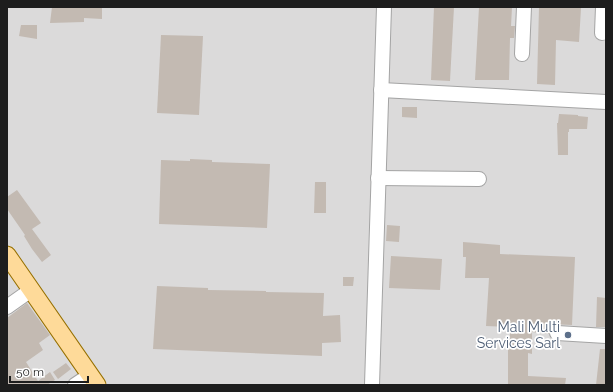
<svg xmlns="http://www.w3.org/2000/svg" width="613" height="392" font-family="Raleway,sans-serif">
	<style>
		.residential { fill: #dbdada }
		.building { fill: #c3bab2 }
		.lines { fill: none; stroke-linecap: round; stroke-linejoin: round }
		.minor-casing { stroke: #a4a4a4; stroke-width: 16 }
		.major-casing { stroke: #967000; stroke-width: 19 }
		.minor { stroke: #fff; stroke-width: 14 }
		.major { stroke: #feda99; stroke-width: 17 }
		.service-dot { fill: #5c6f8a; stroke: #fff; stroke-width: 1.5 }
		.labels { text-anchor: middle; stroke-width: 3.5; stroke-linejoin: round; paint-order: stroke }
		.service-label { font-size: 14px; fill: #4e5e75; stroke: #fff; text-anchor: end }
	</style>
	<rect width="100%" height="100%" fill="#efebe3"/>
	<!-- residential -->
	<rect class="residential" x="7" y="7" width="599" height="378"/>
	<!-- building -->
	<g class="building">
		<path d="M52,7H102V19L84,18V22L50,23Z"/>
		<path d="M434,7H454L450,81L431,80Z"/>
		<path d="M479,7H512L511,26H515L514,38H510L509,80H475Z"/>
		<path d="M539,7L581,8L579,42L556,40L555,85L537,84Z"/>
		<path d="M21,25H37V39L19,36Z"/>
		<path d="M161,35L203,36L199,115L157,113Z"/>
		<path d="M402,107H417V118L402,117Z"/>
		<path d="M559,114L578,115V116L588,117L587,129H569V132H568V155H558L557,123H558Z"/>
		<path d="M190,159L212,160V162L270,164L267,228L159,224L161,160L190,161Z"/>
		<path d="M315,182H326V213H314Z"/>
		<path d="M17,190L41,223L32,229L51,255L42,262L32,249L24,236L25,235L7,209V197Z"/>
		<path d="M387,225L400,226L399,242L386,241Z"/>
		<path d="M463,242L500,245V254L575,257L572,325L550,324L549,334L532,332V354L528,353V376L566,378L565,385H508V349L511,327L486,326L489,278H465L466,257H463Z"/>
		<path d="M391,256L442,259L440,290L389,288Z"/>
		<path d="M343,277H354L353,286H343Z"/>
		<path d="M157,286L208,288V290L266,291V292L324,293L323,316L340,315L341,342L322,343V356L153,349Z"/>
		<path d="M597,297L606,298V327H596Z"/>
		<path d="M27,303L50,335L39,343L43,350L26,362L38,381L50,372L55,380L47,385H7V318Z"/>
		<path d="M600,349H606V385H596Z"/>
		<path d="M66,363L71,369L58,379L53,372Z"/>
	</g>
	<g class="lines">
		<!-- minor casing -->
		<g class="minor-casing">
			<g id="minor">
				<path d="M602,33L603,7"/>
				<path d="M522,54L524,7"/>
				<path d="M381,90L606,102"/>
				<path d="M378,178L479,179"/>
				<path d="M7,307L31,290"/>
				<path d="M557,333L606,336"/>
				<path d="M75,385L90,375"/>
				<path d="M372,385L384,7"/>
			</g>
		</g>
		<!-- major casing -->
		<g class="major-casing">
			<path id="major" d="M7,255L97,385"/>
		</g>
		<!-- minor -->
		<use href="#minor" class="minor"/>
		<!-- major -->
		<use href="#major" class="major"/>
	</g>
	<!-- markers -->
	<circle class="service-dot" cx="568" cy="335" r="4"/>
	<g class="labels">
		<!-- service labels -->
		<g class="service-label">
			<text x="560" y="332">Mali Multi<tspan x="560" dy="16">Services Sarl</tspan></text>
		</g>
	</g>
	<!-- border -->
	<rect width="613" height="392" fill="none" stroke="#1d1d1d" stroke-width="16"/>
	<!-- scale -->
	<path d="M10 376v6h78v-6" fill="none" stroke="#1d1d1d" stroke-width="2"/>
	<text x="16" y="376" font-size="12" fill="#1d1d1d" stroke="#ffffff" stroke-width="3" paint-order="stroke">50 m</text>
</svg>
